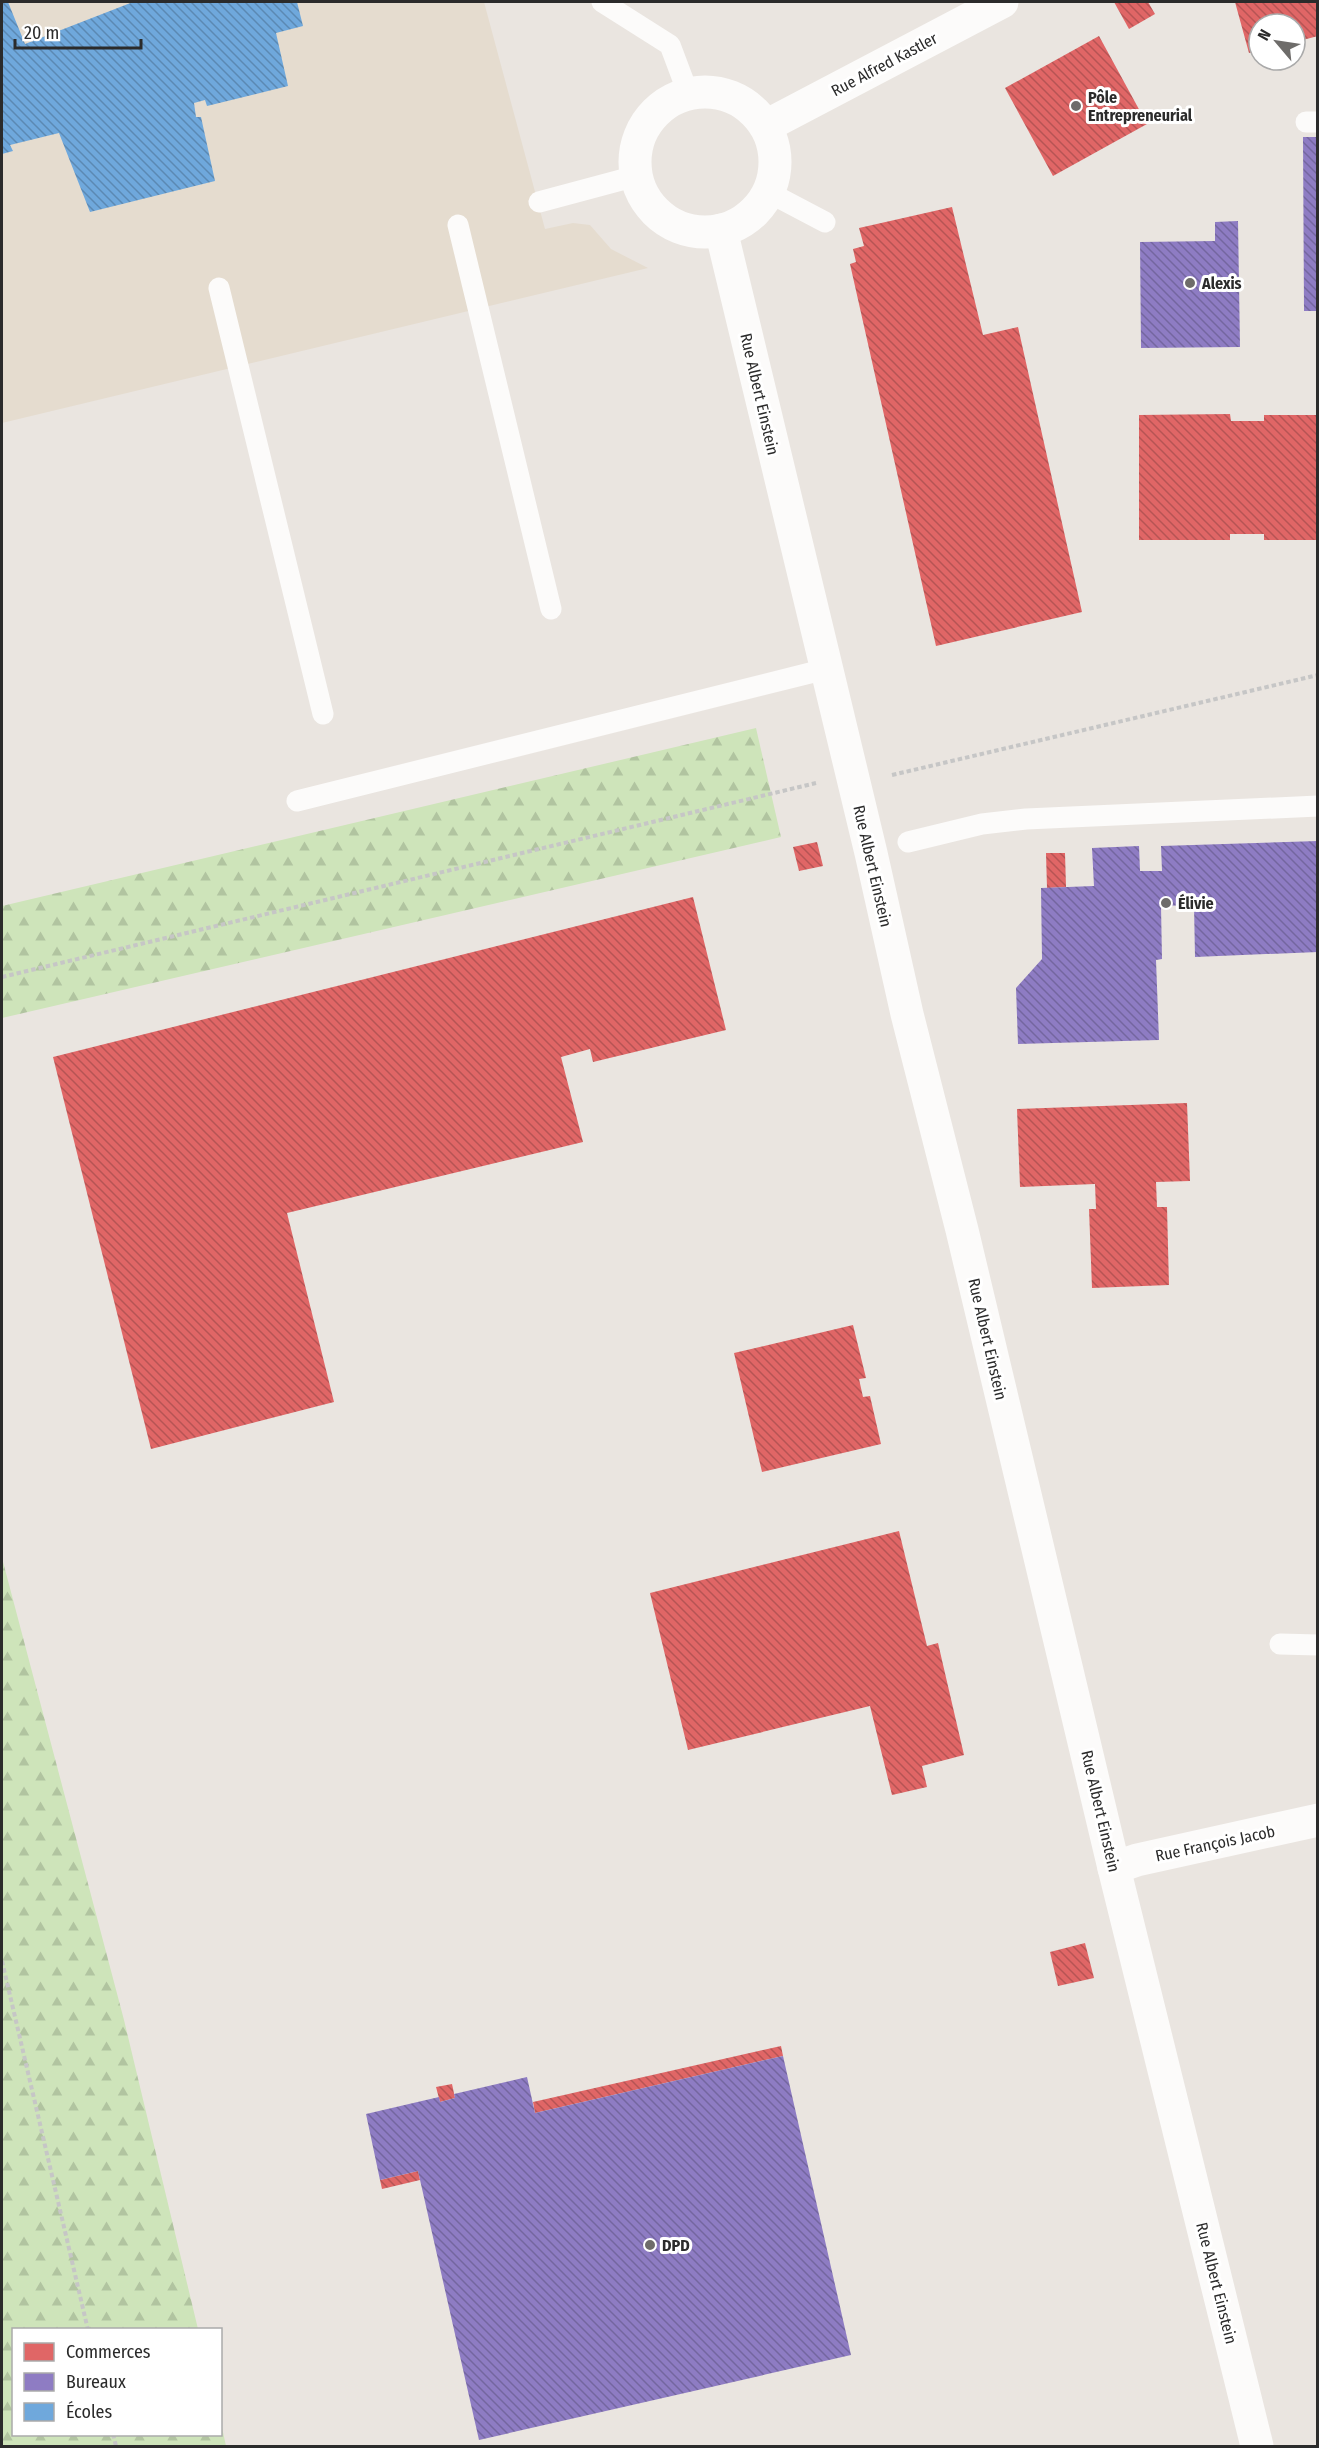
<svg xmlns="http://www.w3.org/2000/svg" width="1319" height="2448" font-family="'Fira Sans Condensed',sans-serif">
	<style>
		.education { fill: #e5dccf }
		.forest { fill: url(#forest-firs) }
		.shops { fill: url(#shops-back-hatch) }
		.offices { fill: url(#offices-back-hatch) }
		.schools { fill: url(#schools-back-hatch) }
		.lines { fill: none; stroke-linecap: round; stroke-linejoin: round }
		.path { stroke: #c6c6c6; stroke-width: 4; stroke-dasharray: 4.5 3; stroke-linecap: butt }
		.lane { stroke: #fcfbfa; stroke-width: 21 }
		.street { stroke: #fcfbfa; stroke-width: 33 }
		.poi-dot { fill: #6e6c6a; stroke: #fff; stroke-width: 2 }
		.labels { text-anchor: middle; stroke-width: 6; stroke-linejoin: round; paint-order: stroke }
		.street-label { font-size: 16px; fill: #2b2b2b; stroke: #fff }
		.poi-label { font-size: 16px; font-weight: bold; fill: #2b2b2b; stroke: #fff; text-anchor: start }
	</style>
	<defs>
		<pattern id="forest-firs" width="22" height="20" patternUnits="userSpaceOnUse" patternTransform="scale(1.5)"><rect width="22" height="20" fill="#cee4ba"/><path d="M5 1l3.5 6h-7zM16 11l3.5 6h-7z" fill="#b1c4a0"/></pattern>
		<pattern id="shops-back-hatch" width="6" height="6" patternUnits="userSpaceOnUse" patternTransform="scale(1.5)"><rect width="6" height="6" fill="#e06666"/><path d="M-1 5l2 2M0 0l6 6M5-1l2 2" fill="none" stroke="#b65454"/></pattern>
		<pattern id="offices-back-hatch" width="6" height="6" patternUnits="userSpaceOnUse" patternTransform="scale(1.5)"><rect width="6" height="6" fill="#8e7cc3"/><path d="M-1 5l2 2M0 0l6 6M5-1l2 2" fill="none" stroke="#74669f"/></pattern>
		<pattern id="schools-back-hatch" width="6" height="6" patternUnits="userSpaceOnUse" patternTransform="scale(1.5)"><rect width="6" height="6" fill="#6fa8dc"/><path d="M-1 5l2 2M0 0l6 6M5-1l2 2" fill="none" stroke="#5b89b3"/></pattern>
	</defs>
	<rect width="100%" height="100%" fill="#eae5e0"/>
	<!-- education -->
	<path class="education" d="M2,2H484L545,229L573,223L590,225L611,249L648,268L2,423Z"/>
	<!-- forest -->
	<g class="forest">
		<path d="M756,728L781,837L2,1018V906Z"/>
		<path d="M2,1558L124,2020L198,2329L14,2330V2434H220L221,2423L226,2446H2Z"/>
	</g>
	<!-- shops -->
	<g class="shops">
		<path d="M1114,2H1148L1155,14L1129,29Z"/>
		<path d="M1235,2H1318V36L1295,42V24H1259V50L1249,53Z"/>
		<path d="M1099,36L1147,124L1053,176L1005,88Z"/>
		<path d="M952,207L983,335L1018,327L1082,612L936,646L850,264L856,262L853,249L864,246L859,228Z"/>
		<path d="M1230,414L1231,421H1264V415H1318V540H1264V534H1230V540H1139V415Z"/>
		<path d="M817,842L823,866L799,871L793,847Z"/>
		<path d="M1046,853H1065L1066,887L1047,888Z"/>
		<path d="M693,897L726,1030L593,1062L590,1049L561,1057L583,1142L287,1213L334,1402L151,1449L53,1057Z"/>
		<path d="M1187,1103L1190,1181L1156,1182L1157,1207H1167L1169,1285L1092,1288L1089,1209H1096L1095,1184L1020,1187L1017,1109Z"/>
		<path d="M853,1325L866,1378L859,1379L863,1397L870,1396L881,1444L762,1472L734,1353Z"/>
		<path d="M899,1531L927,1646L938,1643L964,1755L922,1766L927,1787L892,1795L870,1706L688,1750L650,1593Z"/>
		<path d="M1085,1943L1094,1978L1058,1986L1050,1952Z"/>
		<path d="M781,2046L783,2056L535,2113L533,2102Z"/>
		<path d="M452,2084L455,2098L440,2102L436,2087Z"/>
		<path d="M418,2171L420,2180L382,2189L380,2180Z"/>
	</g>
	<!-- offices -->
	<g class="offices">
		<path d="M1303,137H1318V311H1304Z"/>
		<path d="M1238,221L1240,347L1141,348L1140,242L1215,241V222Z"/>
		<path d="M1318,841V952L1195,957L1194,905L1161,906L1162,959L1156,960L1159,1040L1018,1044L1016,988L1042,959L1041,888L1094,886L1092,848L1139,846L1140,871H1162L1161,846Z"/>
		<path d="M783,2056L851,2355L479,2440L418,2171L380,2180L366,2114L439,2097L440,2102L455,2098L454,2094L527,2077L535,2113Z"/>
	</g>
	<!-- schools -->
	<path class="schools" d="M2,2H8L25,44L133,2H297L303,26L276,33L288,86L207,106L205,100L194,103L196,117H201L215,181L90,212L59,133L10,145L13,151L2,154Z"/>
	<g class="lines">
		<!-- path -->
		<g class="path">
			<path d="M892,775L1318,675"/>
			<path d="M2,977L816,783"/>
			<path d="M2,1961L88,2330"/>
			<path d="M113,2434L116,2446"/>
		</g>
		<!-- lane -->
		<g class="lane">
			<path d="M602,2L670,45L688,93"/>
			<path d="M1306,122H1318"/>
			<path d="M768,192L825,222"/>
			<path d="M539,202L636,176"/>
			<path d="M458,225L551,609"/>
			<path d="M219,288L323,714"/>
			<path d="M297,801L826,669"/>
			<path d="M908,842L982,824L1026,819L1318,806"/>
			<path d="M1280,1644L1318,1645"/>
		</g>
		<!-- street -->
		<g class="street">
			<circle cx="705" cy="162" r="70"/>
			<path d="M766,126L1002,2"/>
			<path d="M721,230L871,853L907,1014L962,1230L1114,1868L1257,2446"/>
			<path d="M1114,1868L1137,1860L1318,1820"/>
		</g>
	</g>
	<!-- markers -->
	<g class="poi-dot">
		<circle cx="1076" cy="106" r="6"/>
		<circle cx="1190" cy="283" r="6"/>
		<circle cx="1166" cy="903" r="6"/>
		<circle cx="650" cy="2245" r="6"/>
	</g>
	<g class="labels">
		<!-- street labels -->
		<g class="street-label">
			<text transform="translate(884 64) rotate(-28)" y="6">Rue Alfred Kastler</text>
			<text transform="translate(760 394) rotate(77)" y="6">Rue Albert Einstein</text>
			<text transform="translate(873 866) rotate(77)" y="6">Rue Albert Einstein</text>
			<text transform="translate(988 1339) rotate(77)" y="6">Rue Albert Einstein</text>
			<text transform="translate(1101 1811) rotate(77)" y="6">Rue Albert Einstein</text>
			<text transform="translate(1215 1843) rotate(-12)" y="6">Rue François Jacob</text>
			<text transform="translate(1217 2283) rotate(76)" y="6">Rue Albert Einstein</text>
		</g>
		<!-- poi labels -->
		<g class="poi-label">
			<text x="1088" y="103">Pôle<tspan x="1088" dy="18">Entrepreneurial</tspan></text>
			<text x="1202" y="289">Alexis</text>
			<text x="1178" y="909">Élivie</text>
			<text x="662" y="2251">DPD</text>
		</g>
	</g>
	<!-- border -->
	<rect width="1319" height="2448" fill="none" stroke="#2b2b2b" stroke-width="6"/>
	<!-- legend -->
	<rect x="12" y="2328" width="210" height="108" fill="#ffffff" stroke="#aaaaaa" stroke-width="1.5"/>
	<rect x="24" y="2343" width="30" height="18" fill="#e06666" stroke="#aaaaaa" stroke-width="1.5"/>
	<text x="66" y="2358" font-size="18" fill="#2b2b2b">Commerces</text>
	<rect x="24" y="2373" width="30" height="18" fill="#8e7cc3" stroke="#aaaaaa" stroke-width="1.5"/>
	<text x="66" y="2388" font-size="18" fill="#2b2b2b">Bureaux</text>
	<rect x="24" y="2403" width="30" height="18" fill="#6fa8dc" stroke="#aaaaaa" stroke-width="1.5"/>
	<text x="66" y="2418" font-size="18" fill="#2b2b2b">Écoles</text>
	<!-- north arrow -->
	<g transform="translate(1277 42) rotate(299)"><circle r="28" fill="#ffffff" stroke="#aaaaaa" stroke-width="1.5"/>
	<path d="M0-4.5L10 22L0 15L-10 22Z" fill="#6e6c6a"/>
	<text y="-9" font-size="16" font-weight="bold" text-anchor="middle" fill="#2b2b2b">N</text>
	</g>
	<!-- scale -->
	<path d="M15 39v9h126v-9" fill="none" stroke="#2b2b2b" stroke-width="3"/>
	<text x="24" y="39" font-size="18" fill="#2b2b2b" stroke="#ffffff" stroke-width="4.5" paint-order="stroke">20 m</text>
</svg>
